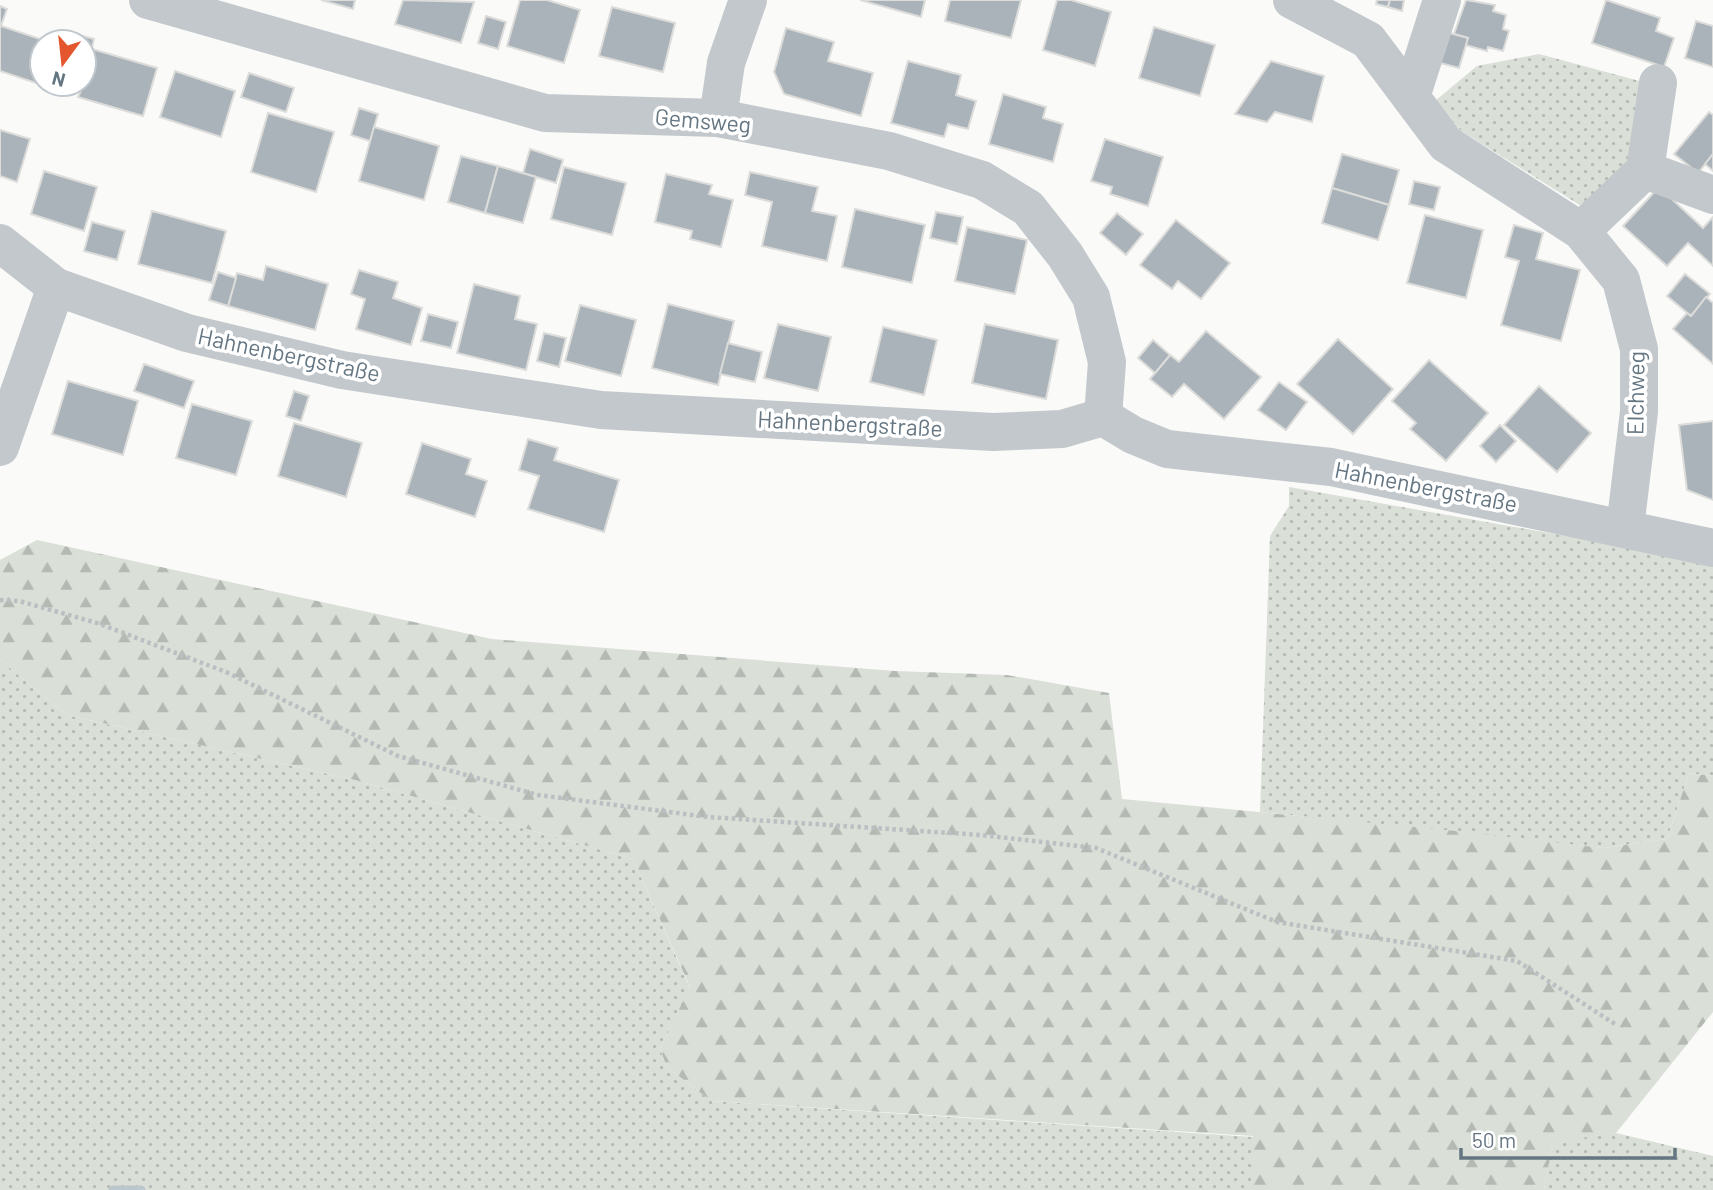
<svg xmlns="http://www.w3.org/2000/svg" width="1713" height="1190" font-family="Barlow,sans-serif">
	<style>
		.grass { fill: url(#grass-dots) }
		.forest { fill: url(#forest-firs) }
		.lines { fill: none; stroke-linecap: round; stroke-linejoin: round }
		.stream { stroke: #bbc7cb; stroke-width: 9 }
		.building { fill: #aab3b9; stroke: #dcdcda; stroke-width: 2 }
		.path { stroke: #bbbfc2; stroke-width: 4.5; stroke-dasharray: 3.5 3.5; stroke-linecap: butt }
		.minor { stroke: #c3c8cc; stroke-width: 38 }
		.labels { text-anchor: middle; stroke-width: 7; stroke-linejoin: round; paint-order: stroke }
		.street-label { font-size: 23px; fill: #657683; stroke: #fff }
	</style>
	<defs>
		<pattern id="grass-dots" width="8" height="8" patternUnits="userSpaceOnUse" patternTransform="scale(1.75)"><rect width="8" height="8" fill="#dadfd7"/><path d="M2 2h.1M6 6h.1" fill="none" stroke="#b4b9b4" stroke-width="1.8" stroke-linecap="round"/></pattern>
		<pattern id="forest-firs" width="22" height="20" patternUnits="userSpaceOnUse" patternTransform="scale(1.75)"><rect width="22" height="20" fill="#dadfd7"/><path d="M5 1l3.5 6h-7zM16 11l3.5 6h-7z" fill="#b4b9b4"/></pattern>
	</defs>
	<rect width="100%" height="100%" fill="#fafaf8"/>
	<!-- grass -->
	<g class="grass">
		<path d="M1539,54L1647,83L1630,165L1586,209L1461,131L1435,101L1477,66Z"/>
		<path d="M1289,487L1713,562V776L1689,773L1667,839L1604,848L1260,812L1270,536L1289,506Z"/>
		<path d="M0,660L67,715L355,780L633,859L690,988L660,1049L667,1067L711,1101L1253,1137V1190H0Z"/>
		<path d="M1616,1133L1713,1156V1190H1544L1553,1141Z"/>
	</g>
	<!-- forest -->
	<path class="forest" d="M37,540L492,639L895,671L1007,675L1109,693L1122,799L1446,830L1604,848L1667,839L1689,773L1713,776V1012L1616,1133L1553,1142L1544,1190H1253V1136L711,1101L667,1067L660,1049L690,987L633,859L355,780L67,715L0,660V560Z"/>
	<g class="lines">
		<!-- stream -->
		<path class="stream" d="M113,1190H141"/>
	</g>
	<!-- building -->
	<g class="building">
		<path d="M321,0H355L353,9Z"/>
		<path d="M403,0L474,2L461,43L395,24Z"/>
		<path d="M520,0H547L580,10L564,63L507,46Z"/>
		<path d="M860,0H925L921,17Z"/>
		<path d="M950,0H1021L1011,38L945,21Z"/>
		<path d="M1057,0H1071L1111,12L1095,66L1043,50Z"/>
		<path d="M1377,0H1390L1388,7L1376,4Z"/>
		<path d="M1390,0H1404L1402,11L1388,7Z"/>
		<path d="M1466,0L1495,5L1493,11L1506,15L1503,29L1509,31L1503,51L1488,47L1487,51L1465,45L1468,38L1454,34Z"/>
		<path d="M1606,0L1660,18L1656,31L1674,38L1664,67L1592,43Z"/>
		<path d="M0,6L7,9L1,26L49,42H42V64L36,83L0,71Z"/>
		<path d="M612,7L675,23L663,72L599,56Z"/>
		<path d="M486,16L506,22L498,49L478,43Z"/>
		<path d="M1696,21L1713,26V67L1685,58Z"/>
		<path d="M1154,27L1215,45L1200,96L1139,78Z"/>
		<path d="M786,28L834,42L828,61L873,73L861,116L784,94L774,72Z"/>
		<path d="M1442,31L1468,38L1459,68L1433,61Z"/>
		<path d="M75,34L94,39L85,75L84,42H73Z"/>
		<path d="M92,49L157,68L143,116L78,97L84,84Z"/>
		<path d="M908,61L961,75L956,95L976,101L968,129L948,124L944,137L891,123Z"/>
		<path d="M1271,61L1324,76L1312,122L1275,112L1267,122L1235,114Z"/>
		<path d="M175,71L235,91L221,137L160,117Z"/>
		<path d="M249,73L294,88L286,112L241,97Z"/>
		<path d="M1003,94L1046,107L1043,118L1063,124L1053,162L989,144Z"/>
		<path d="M359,108L378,114L370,141L351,135Z"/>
		<path d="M1709,112L1713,115V154L1698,173L1674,154Z"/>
		<path d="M268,113L334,132L316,192L251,172Z"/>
		<path d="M374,127L439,146L424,200L359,181Z"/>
		<path d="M0,130L30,139L17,182L0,176Z"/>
		<path d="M1105,139L1163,157L1148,206L1110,194L1112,187L1091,181Z"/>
		<path d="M530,149L563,160L556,183L523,173Z"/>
		<path d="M1342,154L1399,170L1389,205L1332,188Z"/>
		<path d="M1713,154V171L1705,164Z"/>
		<path d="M461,156L498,166L485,213L448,202Z"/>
		<path d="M498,166L536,177L523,223L485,213Z"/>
		<path d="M564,167L626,183L612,235L551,219Z"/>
		<path d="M44,171L97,187L84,231L31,214Z"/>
		<path d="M750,172L818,187L812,211L837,216L827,261L762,246L772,202L745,195Z"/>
		<path d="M666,174L712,185L709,194L733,200L721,247L690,239L692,231L655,222Z"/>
		<path d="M1414,181L1440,187L1434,210L1409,204Z"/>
		<path d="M1659,187L1703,228L1713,217V266L1688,243L1667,266L1623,226Z"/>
		<path d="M1332,188L1389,205L1378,240L1322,223Z"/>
		<path d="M855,209L925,225L912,283L842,267Z"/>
		<path d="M152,211L226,231L212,283L138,264Z"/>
		<path d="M936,212L963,217L957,244L930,238Z"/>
		<path d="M1117,213L1143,234L1126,255L1100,233Z"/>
		<path d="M1425,215L1483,230L1466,298L1407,283Z"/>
		<path d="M1176,220L1230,263L1201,299L1178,281L1172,289L1140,265Z"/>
		<path d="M92,222L125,231L117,260L84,251Z"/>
		<path d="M1514,225L1543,233L1536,259L1580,270L1561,341L1501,325L1519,261L1505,257Z"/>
		<path d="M967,227L1027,240L1015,294L955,281Z"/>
		<path d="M266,266L328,284L315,330L228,306L237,273L263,280Z"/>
		<path d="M359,270L398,282L393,298L422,308L411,345L356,329L365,299L351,294Z"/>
		<path d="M218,272L236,278L228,306L209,300Z"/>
		<path d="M1685,274L1710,294L1691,316L1667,296Z"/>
		<path d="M474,284L520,296L515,319L537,324L526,370L457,353Z"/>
		<path d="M1706,297L1713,303V364L1673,329L1687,313L1691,316Z"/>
		<path d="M668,304L734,321L718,385L652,368Z"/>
		<path d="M580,305L636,320L621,376L565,361Z"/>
		<path d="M428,314L458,322L451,348L421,341Z"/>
		<path d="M778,324L831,337L818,391L764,378Z"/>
		<path d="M985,324L1058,340L1046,399L972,383Z"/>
		<path d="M883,327L937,340L924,395L870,382Z"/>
		<path d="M1206,331L1261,377L1224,419L1184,384L1172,397L1150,379L1170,355L1179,362Z"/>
		<path d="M544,333L566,338L559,367L537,361Z"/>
		<path d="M1338,339L1393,389L1353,434L1297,384Z"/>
		<path d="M1153,340L1170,355L1155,373L1138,358Z"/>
		<path d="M728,343L762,352L755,382L720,374Z"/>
		<path d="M1429,360L1488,413L1446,461L1410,429L1416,423L1392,401Z"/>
		<path d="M144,364L194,381L184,408L134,391Z"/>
		<path d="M68,381L138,401L123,455L52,434Z"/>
		<path d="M1279,382L1307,402L1286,430L1258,410Z"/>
		<path d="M1539,386L1591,433L1557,472L1504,425Z"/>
		<path d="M294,391L309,396L301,421L286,416Z"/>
		<path d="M192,404L252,421L236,475L176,458Z"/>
		<path d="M1713,421V500L1687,490L1679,425Z"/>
		<path d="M294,423L362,443L346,497L278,476Z"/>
		<path d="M1500,425L1516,441L1496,462L1480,446Z"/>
		<path d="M528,439L558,448L554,460L619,480L604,532L528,509L539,476L519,470Z"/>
		<path d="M422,443L471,459L466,474L487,481L475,517L406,494Z"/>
	</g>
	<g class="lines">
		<!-- path -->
		<path class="path" d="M0,600L19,601L97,623L226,672L398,756L538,795L708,817L981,835L1096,848L1277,922L1517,961L1615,1024"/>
		<!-- minor -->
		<g class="minor">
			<path d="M148,0L545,113L718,118L889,151L982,180L1028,208L1065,255L1091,297L1107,362L1103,417"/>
			<path d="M1292,0L1368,40L1446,144L1581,231L1621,280L1639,349V412L1625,528"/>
			<path d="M1411,97L1442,0"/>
			<path d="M718,118L726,63L748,0"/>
			<path d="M1645,170L1713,195"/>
			<path d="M1581,231L1645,170L1658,83"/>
			<path d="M0,243L56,287L187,333L342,370L601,410L993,432L1062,429L1103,417L1133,435L1167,449L1331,467L1713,548"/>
			<path d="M0,447L56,287"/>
		</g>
	</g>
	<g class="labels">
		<!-- street labels -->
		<g class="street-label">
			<text transform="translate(703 121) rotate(5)" y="8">Gemsweg</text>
			<text transform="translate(289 355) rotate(12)" y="8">Hahnenbergstraße</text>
			<text transform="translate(1636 393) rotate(-89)" y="8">Elchweg</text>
			<text transform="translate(850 424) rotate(3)" y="8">Hahnenbergstraße</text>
			<text transform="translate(1426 487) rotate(11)" y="8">Hahnenbergstraße</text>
		</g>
	</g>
	<!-- north arrow -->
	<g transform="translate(63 63) rotate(195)"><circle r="33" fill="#ffffff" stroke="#c1c8cd" stroke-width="2"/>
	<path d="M0-5L12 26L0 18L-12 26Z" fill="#e4572e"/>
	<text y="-10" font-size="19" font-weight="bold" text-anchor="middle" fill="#657683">N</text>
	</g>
	<!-- scale -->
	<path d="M1461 1148v10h214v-10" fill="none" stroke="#657683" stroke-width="3.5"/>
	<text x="1472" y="1148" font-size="21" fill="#657683" stroke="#ffffff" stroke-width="5" paint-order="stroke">50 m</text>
</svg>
